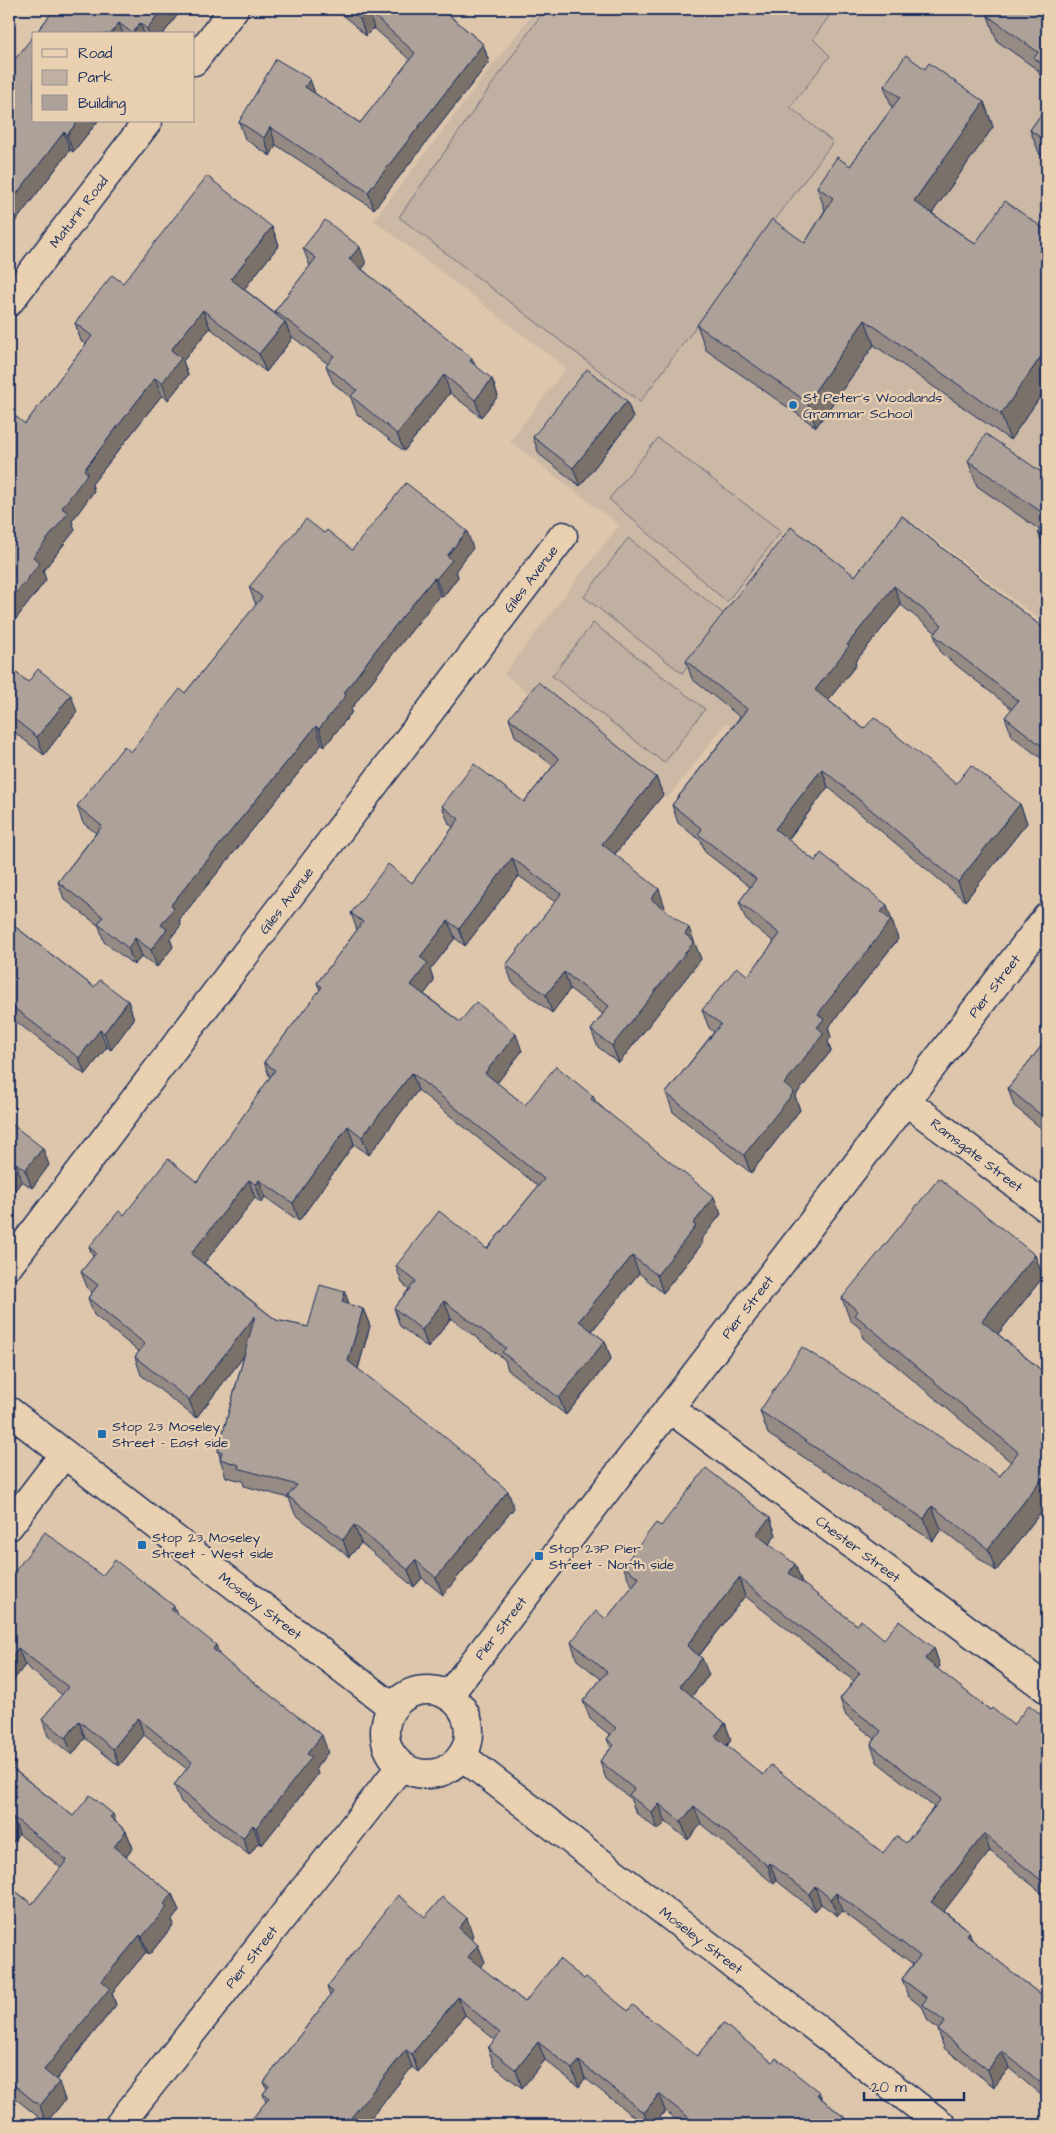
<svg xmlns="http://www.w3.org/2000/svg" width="1056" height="2134" font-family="'Architects Daughter',sans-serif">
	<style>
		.built { fill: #cbb8a5 }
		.green { fill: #c0b0a1; stroke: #6e7080 }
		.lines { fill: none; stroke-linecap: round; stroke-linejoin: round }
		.minor-casing { stroke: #1b2f5e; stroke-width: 31 }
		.minor { stroke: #e9d0b1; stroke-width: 28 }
		.wall { fill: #958a84; stroke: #1b2f5e; fill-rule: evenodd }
		.shaded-wall { fill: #79716b; stroke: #1b2f5e }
		.building { fill: #ada199; stroke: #1b2f5e; fill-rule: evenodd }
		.poi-dot { fill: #1f6fb2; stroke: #e9d0b1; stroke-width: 2 }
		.labels { text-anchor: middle; stroke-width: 4.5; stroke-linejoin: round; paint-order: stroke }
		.street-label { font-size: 14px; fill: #1b2f5e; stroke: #e9d0b1 }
		.poi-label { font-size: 14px; fill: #1b2f5e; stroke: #e9d0b1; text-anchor: start }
	</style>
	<rect width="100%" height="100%" fill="#ddc6ac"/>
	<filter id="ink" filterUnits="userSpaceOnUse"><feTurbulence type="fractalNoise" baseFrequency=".02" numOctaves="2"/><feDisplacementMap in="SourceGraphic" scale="10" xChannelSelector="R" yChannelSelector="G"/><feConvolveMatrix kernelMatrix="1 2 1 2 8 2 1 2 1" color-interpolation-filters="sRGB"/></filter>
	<g filter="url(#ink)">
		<!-- built -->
		<path class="built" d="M536,9H1047V625L909,519L742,735L726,723L667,799L504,674L619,525L510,441L566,368L374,220Z"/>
		<!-- green -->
		<g class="green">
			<path d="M545,9H834L813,39L830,56L790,107L833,142L640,402L399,217Z"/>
			<path d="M658,438L781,531L727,602L609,499Z"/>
			<path d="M628,538L724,614L682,673L584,597Z"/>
			<path d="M593,623L705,709L664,763L552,676Z"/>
		</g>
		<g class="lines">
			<!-- minor casing -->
			<g class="minor-casing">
				<g id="minor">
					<path d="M194,61L234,9"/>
					<path id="s1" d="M9,302L148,121"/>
					<path id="s2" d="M906,1101L1047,1208"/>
					<path id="s3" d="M9,1265L563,536"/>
					<path id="s4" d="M669,1408L1047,1689"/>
					<path id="s5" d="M9,1411L392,1707"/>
					<path d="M9,1526L64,1454"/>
					<circle cx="427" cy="1732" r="42"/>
					<path id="s6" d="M448,1696L1047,917"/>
					<path id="s7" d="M462,1756L942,2125"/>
					<path id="s8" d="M119,2125L401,1766"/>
				</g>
			</g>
			<!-- minor -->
			<use href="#minor" class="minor"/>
		</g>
		<!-- wall -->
		<g class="wall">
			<path d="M55,9H182L163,34H35Z"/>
			<path d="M338,9H442L483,44L489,62L374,209L276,145L270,156L245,139L239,122L316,94L360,123L410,60L374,28L366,36L339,11Z"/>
			<path d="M1047,9V87L1043,83L1038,70L997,41L988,16Z"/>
			<path d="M9,67L98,121L73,152L70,150L9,230Z"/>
			<path d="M925,69L984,102L993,127L932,213L975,244L1047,231V387L1010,440L874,345L816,427L706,350L697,325L805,243L825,210L817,187L850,166L892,108L884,86Z"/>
			<path d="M1047,106V160L1040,155L1030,130Z"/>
			<path d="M272,227L279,245L244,289L277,315L275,311L310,266L303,248L366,264L362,269L475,366L492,379L498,396L481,417L450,393L404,451L357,414L351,398L333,383L326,366L328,364L290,335L292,339L266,372L210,328L183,361L188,375L168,400L162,395L92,484L94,491L72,521L75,530L43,571L46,580L9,628V422L25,424L86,344L81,341L75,323L123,283Z"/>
			<path d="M627,401L633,418L580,486L539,454L533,437Z"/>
			<path d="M968,461L1047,476V556L1038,532L1040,530L977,486Z"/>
			<path d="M902,516L1047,631V763L1012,736L1005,717L1012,709L941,653L934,635L936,633L901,605L855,662L856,665L828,700L864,729L956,784L1020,804L1027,823L965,901L828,787L788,840L894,923L893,924L898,939L828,1028L831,1037L828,1041L831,1051L795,1096L800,1110L751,1173L673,1112L666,1093L714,1032L709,1028L702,1010L748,976L774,942L746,920L739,902L750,887L705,852L701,841L678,823L672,805L740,717L692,679L686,661L855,576Z"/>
			<path d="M324,533L352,550L473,548L456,570L458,577L443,597L440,595L388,660L351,709L352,712L325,746L322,744L179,920L181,925L170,939L173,947L157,967L142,956L134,965L104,942L99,926L64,899L58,882L96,833L83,823L77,806L131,752L185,693L256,605L249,587Z"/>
			<path d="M9,667L28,682L77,712L44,755L10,729L9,730Z"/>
			<path d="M509,718L656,777L663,795L615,854L665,907L663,908L693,941L701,959L619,1063L598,1047L591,1030L603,1014L570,989L552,1013L512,982L506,965L555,902L519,876L465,946L455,938L430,970L434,981L424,994L460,1022L522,1051L497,1083L525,1105L593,1096L596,1102L721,1214L701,1240L702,1244L663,1293L639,1273L592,1331L605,1341L611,1359L566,1415L508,1370L505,1360L451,1318L428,1348L400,1326L394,1308L409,1289L402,1283L396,1266L487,1249L538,1186L418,1090L369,1155L354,1144L299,1221L265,1197L262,1203L255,1198L204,1263L276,1320L308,1327L349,1305L363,1309L370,1326L358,1369L514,1508L443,1595L422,1578L414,1587L361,1543L349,1557L295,1514L289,1498L244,1486L243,1481L226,1477L220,1459V1457L218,1451L244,1356L196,1418L141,1375L135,1357L139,1352L94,1315L88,1298L92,1292L88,1289L81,1272L93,1257L89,1247L124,1215L197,1182L270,1078L264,1062L320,990L317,983L357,930L351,913L412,883L453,827L449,824L442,806L524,802L553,766L515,736Z"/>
			<path d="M9,922L94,987L128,1001L134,1019L111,1050L107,1047L85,1075L9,1016Z"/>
			<path d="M1047,1039V1133L1014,1106L1008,1088Z"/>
			<path d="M9,1122L49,1165L32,1188L22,1181L9,1198Z"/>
			<path d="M1035,1255L1043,1277L998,1334L1047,1375V1504L996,1571L941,1529L933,1541L768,1434L760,1411L1000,1476L1011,1462L863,1338L860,1328L850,1320L842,1298Z"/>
			<path d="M770,1518L776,1535L769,1544L802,1582L801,1583L857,1625L884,1639L934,1648L940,1666L937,1669L990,1710L1013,1725L1047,1719V1897L990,1851L944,1911L969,1931L972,1940L1047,2000V2100L1009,2068L994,2087L944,2048L938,2030H939L928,2021L923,2008L908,1996L902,1979L913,1964L842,1911L838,1916L821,1904L815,1911L777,1881L774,1884L701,1824L688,1840L666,1822L658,1830L636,1813L630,1798L606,1779L600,1761L611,1748L607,1739L610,1735L590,1719L583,1701L601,1679L577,1660L571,1642L606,1619L633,1586L630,1583L623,1566L661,1526ZM745,1596L854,1681L840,1699L846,1716L875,1739L871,1745L877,1762L934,1807L906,1843L883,1853L763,1775L727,1746L731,1740L725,1723L692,1696L709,1675L699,1656Z"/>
			<path d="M102,1576L174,1606L176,1614L219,1655L328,1752L316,1768L318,1774L262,1845L259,1842L249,1855L181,1802L174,1785L187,1769L144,1735L119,1766L85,1738L72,1755L48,1736L42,1719L62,1695L25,1665L9,1686V1579Z"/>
			<path d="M9,1747L15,1764L12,1768L73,1816L116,1822L126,1831L133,1848L126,1857L172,1894L179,1911L172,1920L174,1924L149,1955L146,1952L112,1993L116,2005L56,2080L65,2100L46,2123L11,2095L9,2097V1886L32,1904L61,1868L19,1834L9,1848Z"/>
			<path d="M425,1917L473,1936L471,1939L478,1945L485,1962L480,1967L525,2002L584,1979L628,2011L697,2056L772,2062L819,2092L822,2099L845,2118L848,2125H683L665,2111L654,2125H644L585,2078L579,2087L545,2060L522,2088L494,2066L488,2048L495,2040L465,2015L418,2072L412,2067L365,2125H247L266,2102L263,2094L267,2089L264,2082L330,1996L327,1987Z"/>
		</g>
		<!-- shaded-wall -->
		<g class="shaded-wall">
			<path d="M162,9H182L163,34H149L147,29Z"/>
			<path d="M368,10L374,28L366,36L360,19Z"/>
			<path d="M119,23L123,34H110Z"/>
			<path d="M140,23L144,34H133Z"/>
			<path d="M483,44L489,62L374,209L368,192Z"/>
			<path d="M310,79L316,96L305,87Z"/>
			<path d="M984,102L993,127L923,226L914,201Z"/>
			<path d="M78,121H98L73,152L67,135Z"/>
			<path d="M270,127L276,145L270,156L264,138Z"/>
			<path d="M64,132L70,150L9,230V204Z"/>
			<path d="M272,227L279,245L238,297L231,279Z"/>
			<path d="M360,247L366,264L356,277L349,259Z"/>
			<path d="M203,310L210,328L183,361L188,375L168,400L162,383L171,350Z"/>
			<path d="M865,320L874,345L816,427L807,402Z"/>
			<path d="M285,322L292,339L266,372L259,354Z"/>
			<path d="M1047,348V387L1010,440L1001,414Z"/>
			<path d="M472,358L479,375L470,361Z"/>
			<path d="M444,375L450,393L404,451L397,434Z"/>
			<path d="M155,378L162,395L92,484L94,491L72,521L75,530L43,571L46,580L9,628V602L33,557L84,470Z"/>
			<path d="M492,379L498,396L481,417L475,400Z"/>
			<path d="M627,401L633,418L580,486L573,468Z"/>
			<path d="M467,531L473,548L456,570L458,577L443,597L436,579L447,556Z"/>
			<path d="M434,578L440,595L388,660L351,709L352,712L325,746L319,729L344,693L381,643Z"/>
			<path d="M894,586L901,605L855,662L856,665L822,708L815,690L847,645Z"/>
			<path d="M71,695L77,712L44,755L37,737Z"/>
			<path d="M316,726L322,744L179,920L181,925L170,939L173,947L157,967L151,950L161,925L171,905Z"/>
			<path d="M822,769L828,787L781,848L775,829Z"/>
			<path d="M656,777L663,795L609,861L602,844Z"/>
			<path d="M1020,804L1027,823L965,901L958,882Z"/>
			<path d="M512,858L519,876L465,946L459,929Z"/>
			<path d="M659,889L665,907L657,916L651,899Z"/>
			<path d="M887,905L898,939L828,1028L831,1037L828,1041L831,1051L795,1096L800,1110L751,1173L744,1155L784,1084L817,1027L818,1014L881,912Z"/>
			<path d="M448,921L455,938L430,970L434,981L418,1002L411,985L420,957Z"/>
			<path d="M689,928L701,959L619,1063L612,1046Z"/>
			<path d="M135,938L142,956L134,965L128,948Z"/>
			<path d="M564,972L570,989L552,1013L546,995Z"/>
			<path d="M128,1001L134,1019L111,1050L104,1033Z"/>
			<path d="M100,1030L107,1047L85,1075L79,1058Z"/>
			<path d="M516,1034L522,1051L491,1091L485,1073Z"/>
			<path d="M412,1073L418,1090L369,1155L362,1137Z"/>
			<path d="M348,1126L354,1144L299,1221L293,1203Z"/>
			<path d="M43,1148L49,1165L32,1188L25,1170Z"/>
			<path d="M16,1163L22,1181L9,1198V1172Z"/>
			<path d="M249,1180L255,1198L198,1271L191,1254Z"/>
			<path d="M259,1180L265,1197L262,1203L256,1185Z"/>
			<path d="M714,1197L721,1214L701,1240L702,1244L663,1293L657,1275L693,1224Z"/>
			<path d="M1035,1255L1043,1277L990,1344L982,1321Z"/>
			<path d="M632,1256L639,1273L586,1338L579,1321Z"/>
			<path d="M345,1292L351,1309L342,1302Z"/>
			<path d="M444,1301L451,1318L428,1348L422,1330Z"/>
			<path d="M363,1309L370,1326L355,1379L348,1361Z"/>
			<path d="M255,1316L261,1334L196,1418L189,1400Z"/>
			<path d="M605,1341L611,1359L566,1415L559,1398Z"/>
			<path d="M1043,1477L1047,1490V1504L996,1571L988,1549Z"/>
			<path d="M508,1491L514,1508L443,1595L436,1578Z"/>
			<path d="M932,1506L941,1529L933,1541L924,1519Z"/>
			<path d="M770,1518L776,1535L763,1552L756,1534Z"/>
			<path d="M354,1525L361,1543L349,1557L343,1540Z"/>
			<path d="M415,1560L422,1578L414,1587L408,1570Z"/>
			<path d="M795,1564L802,1582L795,1590L789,1573Z"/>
			<path d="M739,1578L745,1596L693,1663L687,1646Z"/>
			<path d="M174,1606L180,1623L171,1609Z"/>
			<path d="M216,1645L222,1662L213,1649Z"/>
			<path d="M18,1648L25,1665L9,1686V1661Z"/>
			<path d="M934,1648L940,1666L931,1677L925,1659Z"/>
			<path d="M702,1658L709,1675L686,1703L680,1686Z"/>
			<path d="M138,1718L144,1735L119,1766L113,1749Z"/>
			<path d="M79,1721L85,1738L72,1755L66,1738Z"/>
			<path d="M725,1723L731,1740L721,1753L715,1736Z"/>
			<path d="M322,1735L328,1752L316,1768L318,1774L262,1845L256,1828L307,1754Z"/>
			<path d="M9,1747L15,1764L9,1773Z"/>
			<path d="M659,1804L666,1822L658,1830L652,1813Z"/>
			<path d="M694,1806L701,1824L688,1840L681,1822Z"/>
			<path d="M113,1814L119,1831L110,1817Z"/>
			<path d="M13,1817L19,1834L9,1848V1823Z"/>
			<path d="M253,1825L259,1842L249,1855L243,1838Z"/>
			<path d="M126,1831L133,1848L120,1864L114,1847Z"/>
			<path d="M984,1834L990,1851L938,1919L931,1902Z"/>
			<path d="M770,1863L777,1881L774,1884L768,1866Z"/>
			<path d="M815,1886L821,1904L815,1911L809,1894Z"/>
			<path d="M836,1893L842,1911L838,1916L831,1899Z"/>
			<path d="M172,1894L179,1911L172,1920L174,1924L149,1955L142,1937L164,1904Z"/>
			<path d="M467,1918L473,1936L465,1946L459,1928Z"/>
			<path d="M969,1931L975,1949L966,1935Z"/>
			<path d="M140,1935L146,1952L112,1993L116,2005L50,2087L44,2070L102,1981Z"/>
			<path d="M478,1945L485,1962L474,1974L468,1957Z"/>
			<path d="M458,1997L465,2015L418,2072L412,2054Z"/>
			<path d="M538,2042L545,2060L522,2088L516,2070Z"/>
			<path d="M406,2050L412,2067L365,2125H352L350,2119Z"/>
			<path d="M1002,2051L1009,2068L994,2087L988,2070Z"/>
			<path d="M579,2061L585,2078L579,2087L572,2069Z"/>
			<path d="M59,2082L65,2100L46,2123L40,2106Z"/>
			<path d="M9,2089L11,2095L9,2097Z"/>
			<path d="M819,2092L825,2110L817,2095Z"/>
			<path d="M659,2094L665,2111L654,2125H648L644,2113Z"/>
			<path d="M347,2118L350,2125H341Z"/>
			<path d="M845,2118L848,2125H844L842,2122Z"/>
			<path d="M719,2119L721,2125H714Z"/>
		</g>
		<!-- building -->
		<g class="building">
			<path d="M55,9H162L147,29L140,23L132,33L119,23L110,34H35Z"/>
			<path d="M349,9H442L483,44L368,192L270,127L264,138L239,122L276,59L310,79L305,87L360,123L415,53L368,10L360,19Z"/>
			<path d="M993,9H1047V68L1034,58L1038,52L988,16Z"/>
			<path d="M34,35V121H78L67,135L64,132L9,204V84L11,81L9,79V67Z"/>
			<path d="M906,55L925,69L929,63L984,102L914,201L975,244L1005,201L1047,231V348L1001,414L865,320L807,402L697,325L772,219L805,243L833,198L817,187L837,157L850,166L900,97L884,86Z"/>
			<path d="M1047,106V142L1030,130Z"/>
			<path d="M207,176L272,227L231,279L285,322L259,354L203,310L171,350L181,358L162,383L155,378L84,470L88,473L62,508L68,513L33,557L40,563L9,602V422L14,415L25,424L92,336L75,323L112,275L123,283Z"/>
			<path d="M325,220L360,247L349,259L472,358L470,361L492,379L475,400L444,375L397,434L351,396L357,390L326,366L334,356L275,311L316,258L303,248Z"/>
			<path d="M587,369L627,401L573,468L533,437Z"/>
			<path d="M986,434L1047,476V516L968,461Z"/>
			<path d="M406,483L467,531L447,556L452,560L436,579L434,578L381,643L344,693L346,695L319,729L316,726L171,905L174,908L161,925L167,929L151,950L135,938L128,948L98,924L103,917L58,882L102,826L77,806L124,746L131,752L180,689L185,693L262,597L249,587L306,519L324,533L327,530L352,550Z"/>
			<path d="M902,516L1047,631V750L1005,717L1018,701L934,635L942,625L894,586L847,645L849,646L815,690L864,729L874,717L956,784L971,765L1020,804L958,882L822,769L775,829L815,861L821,853L887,905L881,912L891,920L818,1014L824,1019L817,1027L824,1033L784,1084L794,1092L744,1155L666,1093L721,1024L702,1010L737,967L748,976L780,934L739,902L756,879L698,834L702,829L672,805L747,709L686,661L791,527L855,576Z"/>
			<path d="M1047,521V539L1038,532Z"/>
			<path d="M9,667L28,682L38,669L71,695L37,737L9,715Z"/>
			<path d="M538,682L656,777L602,844L659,889L651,899L689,928L685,934L694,942L612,1046L591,1030L609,1006L564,972L546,995L506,965L561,894L512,858L459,929L448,921L420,957L428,963L411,985L460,1022L476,1002L516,1034L485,1073L525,1105L556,1066L593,1096L591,1099L714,1197L693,1224L696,1226L657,1275L632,1256L579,1321L605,1341L559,1398L502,1352L506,1348L444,1301L422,1330L394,1308L416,1281L396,1266L439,1211L487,1249L544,1179L412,1073L362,1137L348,1126L293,1203L259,1180L256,1185L249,1180L191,1254L276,1320L308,1327L320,1285L345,1292L342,1302L363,1309L348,1361L432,1426L508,1491L436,1578L415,1560L408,1570L354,1525L343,1540L288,1496L297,1485L238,1468L239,1465L220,1459L222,1452L218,1451L255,1316L189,1400L135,1357L145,1344L88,1298L98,1285L81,1272L96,1253L89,1247L119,1211L124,1215L168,1159L197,1182L275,1070L264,1062L322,987L317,983L363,922L351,913L388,864L412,883L459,819L442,806L474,764L524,802L559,759L509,718Z"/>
			<path d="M9,922L94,987L100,980L128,1001L104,1033L100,1030L79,1058L9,1004Z"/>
			<path d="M1047,1039V1120L1008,1088Z"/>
			<path d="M9,1122L43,1148L25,1170L16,1163L9,1172Z"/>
			<path d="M939,1178L1035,1255L982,1321L1047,1375V1481L1043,1477L988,1549L932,1506L924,1519L760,1411L802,1347L1000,1476L1018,1452L855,1315L858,1311L842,1298Z"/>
			<path d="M706,1468L770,1518L756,1534L795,1564L789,1573L857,1625L861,1620L884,1639L899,1621L934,1648L925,1659L990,1710L992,1708L1013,1725L1029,1705L1047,1719V1885L984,1834L931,1902L969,1931L966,1935L1047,2000V2088L1002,2051L988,2070L938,2030L945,2022L922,2004L927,1998L902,1979L920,1956L836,1893L831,1899L815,1886L809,1894L770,1863L768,1866L694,1806L681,1822L659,1804L652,1813L629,1795L634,1789L600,1761L614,1745L607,1739L616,1728L583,1701L607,1672L571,1642L596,1611L606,1619L639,1578L623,1566L656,1523L661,1526ZM739,1578L860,1673L840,1699L881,1731L871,1745L941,1799L906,1843L896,1836L883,1853L771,1765L763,1775L715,1736L725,1723L680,1686L702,1658L687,1646Z"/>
			<path d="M45,1532L102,1576L115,1560L174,1606L171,1609L216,1645L213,1649L231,1665L322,1735L307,1754L312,1757L256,1828L253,1825L243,1838L174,1785L192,1762L138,1718L113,1749L79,1721L66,1738L42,1719L68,1687L18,1648L9,1661V1579Z"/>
			<path d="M9,1766L73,1816L90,1795L113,1814L110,1817L126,1831L114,1847L172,1894L164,1904L167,1907L142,1937L140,1935L102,1981L110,1988L44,2070L59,2082L40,2106L9,2081V1886L32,1904L67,1860L13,1817L9,1823Z"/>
			<path d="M398,1895L425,1917L442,1897L467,1918L459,1928L478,1945L468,1957L525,2002L559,1959L584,1979L586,1977L628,2011L633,2005L697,2056L723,2023L772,2062L776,2058L819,2092L817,2095L845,2118L842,2122L847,2125H726L719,2119L714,2125H698L659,2094L644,2113L579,2061L572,2069L538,2042L516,2070L488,2048L500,2033L458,1997L412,2054L406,2050L350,2119L347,2118L341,2125H247L269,2098L263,2094L269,2086L264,2082L333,1992L327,1987Z"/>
		</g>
	</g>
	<!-- markers -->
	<g class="poi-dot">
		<circle cx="793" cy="405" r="5"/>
		<rect x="97" y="1429" width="10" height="10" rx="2.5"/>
		<rect x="137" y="1540" width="10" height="10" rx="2.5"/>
		<rect x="534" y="1551" width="10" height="10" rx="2.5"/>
	</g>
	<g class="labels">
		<!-- street labels -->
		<g class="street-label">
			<text dy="5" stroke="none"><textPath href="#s1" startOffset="114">Maturin Road</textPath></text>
			<text dy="5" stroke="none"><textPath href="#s3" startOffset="862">Giles Avenue</textPath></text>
			<text dy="5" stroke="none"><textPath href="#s3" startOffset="458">Giles Avenue</textPath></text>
			<text dy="5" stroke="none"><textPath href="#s6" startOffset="896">Pier Street</textPath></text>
			<text dy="5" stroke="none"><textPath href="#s2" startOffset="89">Ramsgate Street</textPath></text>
			<text dy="5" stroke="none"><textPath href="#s6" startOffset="491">Pier Street</textPath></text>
			<text dy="5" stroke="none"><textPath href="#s4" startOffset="236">Chester Street</textPath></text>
			<text dy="5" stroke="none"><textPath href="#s5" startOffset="318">Moseley Street</textPath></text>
			<text dy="5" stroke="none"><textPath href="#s6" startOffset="86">Pier Street</textPath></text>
			<text dy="5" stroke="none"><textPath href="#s7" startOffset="302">Moseley Street</textPath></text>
			<text dy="5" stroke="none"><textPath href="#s8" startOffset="214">Pier Street</textPath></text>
		</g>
		<!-- poi labels -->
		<g class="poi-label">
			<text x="803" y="402">St Peter’s Woodlands<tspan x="803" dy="16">Grammar School</tspan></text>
			<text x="112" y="1431">Stop 23 Moseley<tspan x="112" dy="16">Street - East side</tspan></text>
			<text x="152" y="1542">Stop 23 Moseley<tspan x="152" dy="16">Street - West side</tspan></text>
			<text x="549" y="1553">Stop 23P Pier<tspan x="549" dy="16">Street - North side</tspan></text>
		</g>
	</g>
	<!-- margin -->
	<rect width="1056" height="2134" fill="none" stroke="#e9d0b1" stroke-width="30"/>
	<rect x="15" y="15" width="1026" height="2104" fill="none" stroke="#1b2f5e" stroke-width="2" filter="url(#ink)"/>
	<!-- legend -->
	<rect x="32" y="32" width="162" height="90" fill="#e9d0b1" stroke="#979090"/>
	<rect x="42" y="49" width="25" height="8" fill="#e9d0b1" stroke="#979090"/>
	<text x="78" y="58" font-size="15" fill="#1b2f5e">Road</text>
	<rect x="42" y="70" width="25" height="15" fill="#c0b0a1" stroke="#979090"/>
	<text x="78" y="82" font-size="15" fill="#1b2f5e">Park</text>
	<rect x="42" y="95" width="25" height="15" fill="#ada199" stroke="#979090"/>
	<text x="78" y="108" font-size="15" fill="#1b2f5e">Building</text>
	<!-- scale -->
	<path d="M864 2092v8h100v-8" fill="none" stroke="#1b2f5e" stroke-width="2.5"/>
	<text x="871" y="2092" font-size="15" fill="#1b2f5e" stroke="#e9d0b1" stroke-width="4" paint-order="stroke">20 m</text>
</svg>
